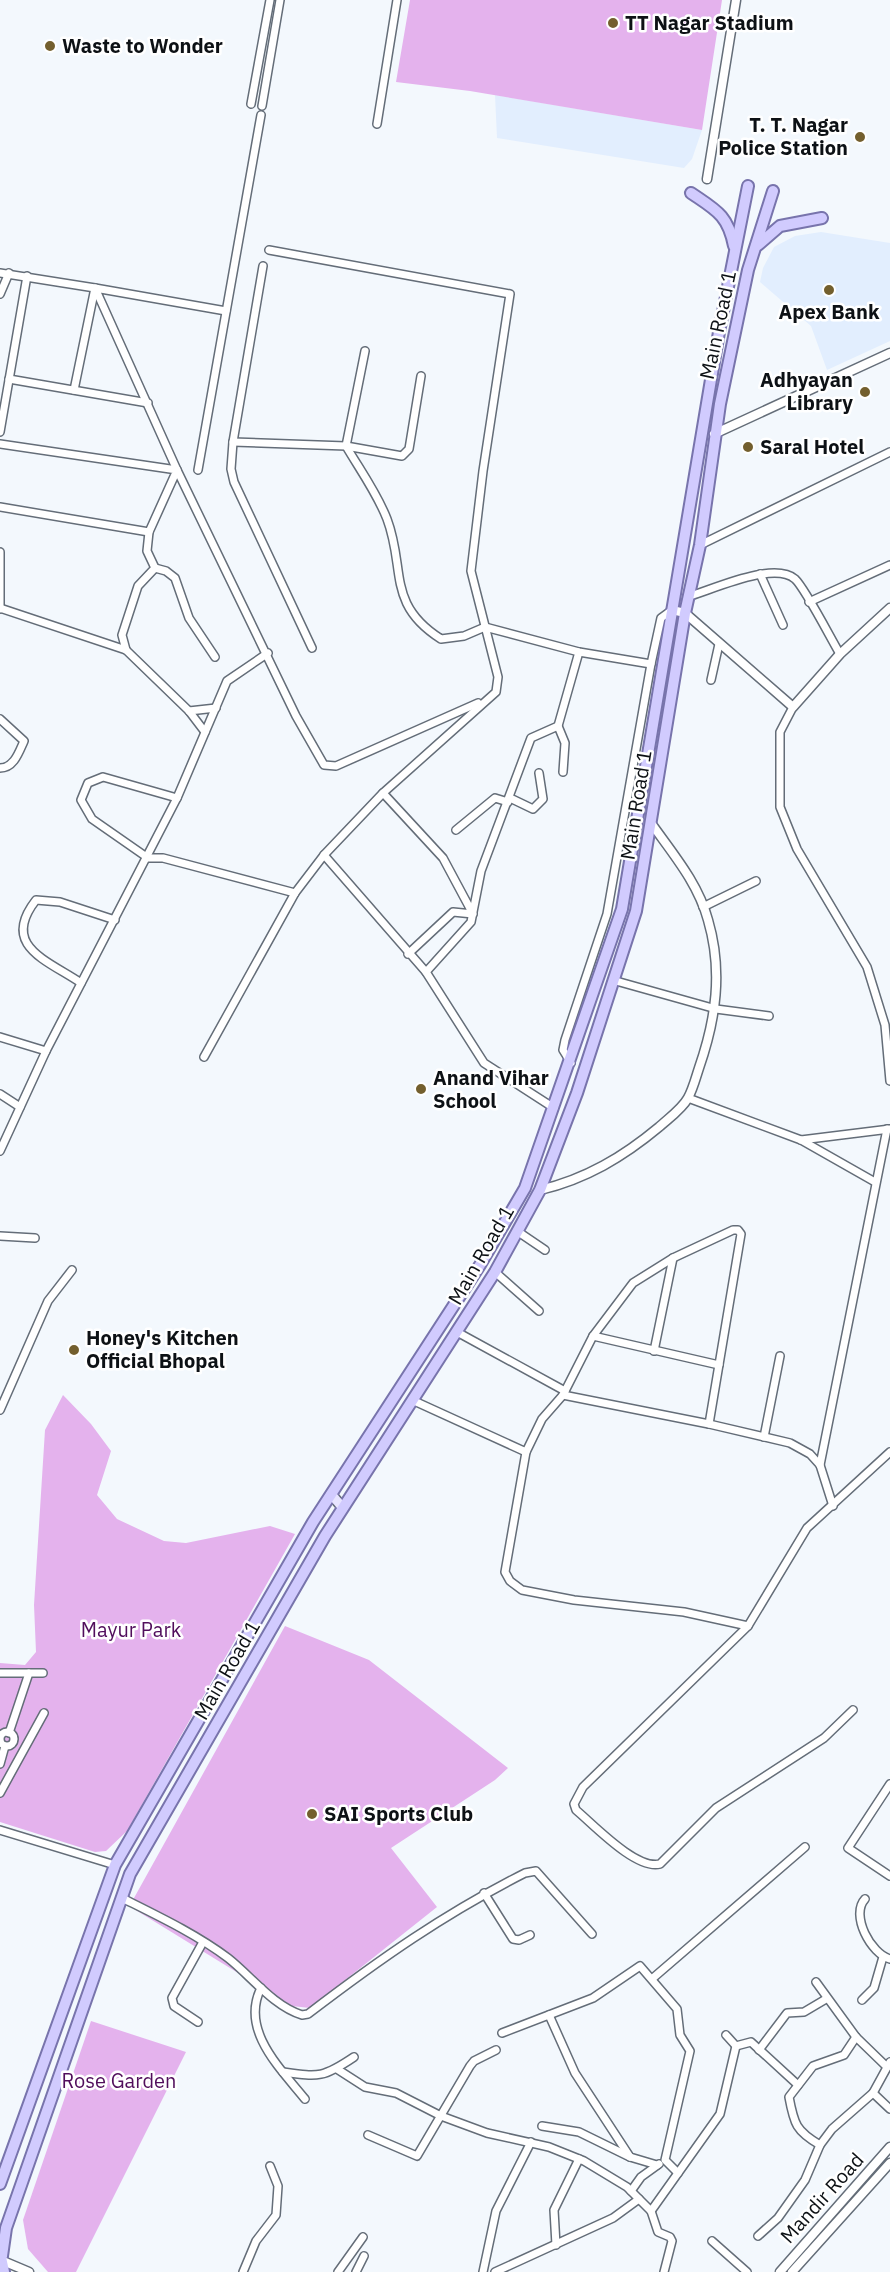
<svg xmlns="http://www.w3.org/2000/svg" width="890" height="2272" font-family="'IBM Plex Sans',sans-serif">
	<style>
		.built { fill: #e2eefe }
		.green { fill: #e4b2ed }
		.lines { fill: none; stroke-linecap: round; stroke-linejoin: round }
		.minor-casing { stroke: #646d78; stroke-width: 10 }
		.tertiary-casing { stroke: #646d78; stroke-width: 11 }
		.secondary-casing { stroke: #646d78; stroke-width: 12 }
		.primary-casing { stroke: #7874ac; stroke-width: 14 }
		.minor { stroke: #fff; stroke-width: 7 }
		.tertiary { stroke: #fff; stroke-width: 8 }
		.secondary { stroke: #e8e5ff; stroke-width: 9 }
		.primary { stroke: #d1cbfe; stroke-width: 10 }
		.poi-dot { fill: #735f2e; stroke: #fff; stroke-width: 2 }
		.labels { text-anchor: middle; stroke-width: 5; stroke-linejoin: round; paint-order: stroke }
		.poi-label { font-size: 20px; font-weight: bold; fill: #0d1115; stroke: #fff; text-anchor: start }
		.street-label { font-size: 20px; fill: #0d1115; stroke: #fff }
		.park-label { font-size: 20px; fill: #510e5c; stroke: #fff }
	</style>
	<rect width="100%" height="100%" fill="#f3f8fd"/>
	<!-- built -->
	<g class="built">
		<path d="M495,95L702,130L692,159L684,168L497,138Z"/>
		<path d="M821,232L890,243V341L827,370L811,326L760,282L763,268L774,247L795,236Z"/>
	</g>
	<!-- green -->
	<g class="green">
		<path d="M410,0H722L702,130L470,91L396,82Z"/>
		<path d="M63,1395L91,1424L111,1451L97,1495L117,1519L164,1541L186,1543L270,1526L295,1534L127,1831L106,1851L95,1852L0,1822V1663L25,1665L36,1652L34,1605L45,1430Z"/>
		<path d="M285,1626L369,1660L508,1768L495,1780L391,1848L437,1907L310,2008L292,2006L134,1909V1898Z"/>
		<path d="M91,2021L186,2052L76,2272H48L28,2249L23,2220Z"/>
	</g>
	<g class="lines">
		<!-- minor casing -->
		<g class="minor-casing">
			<g id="minor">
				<path d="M251,104L270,0"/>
				<path d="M262,106L280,0"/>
				<path d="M377,124L397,0"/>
				<path d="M263,266L233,442L231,469L234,482L312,648"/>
				<path d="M0,273L95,288L74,390"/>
				<path d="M0,294L9,273"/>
				<path d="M226,311L95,288L177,470L296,716L324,765L336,766L478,703"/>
				<path d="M365,351L346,446C360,470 377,493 387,519C406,569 386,604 441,639L464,636L485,627L579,652L651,664"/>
				<path d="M9,379L148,403"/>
				<path d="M0,432L27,276"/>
				<path d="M233,442L346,446L402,456L409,449L421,376"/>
				<path d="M0,444L177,470L149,532L147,551L155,568L138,586L122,635L126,650"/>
				<path d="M198,470L261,115"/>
				<path d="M0,507L149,532"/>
				<path d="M700,545L890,452"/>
				<path d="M0,552V609"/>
				<path d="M155,568L166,571L175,578L189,618L215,657"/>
				<path d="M760,574L783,625"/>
				<path d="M690,596C714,589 774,561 795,579C805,588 831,639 840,654"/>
				<path d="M809,602L890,565"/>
				<path d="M0,608L126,650L189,711L205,732"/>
				<path d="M711,680L719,644"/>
				<path d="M793,707L780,732V807L797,849L867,967L885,1025L890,1081"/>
				<path d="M189,711L216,708"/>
				<path d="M0,719L24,741C19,752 14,768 0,768"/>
				<path d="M558,726L565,743L563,772"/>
				<path d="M383,793L443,858L473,914L453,912L408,954"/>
				<path d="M177,798L103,777L88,783L81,800L92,819L148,858H163L295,893"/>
				<path d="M510,798L533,809L543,799L539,773"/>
				<path d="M456,830L495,798L508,802"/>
				<path d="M324,855L426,972L484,1063L554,1108"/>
				<path d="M703,907L756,881"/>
				<path d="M426,972L471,922L481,871L531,738L558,726L579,652"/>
				<path d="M616,981L716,1009L769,1016"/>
				<path d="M81,983C47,960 0,946 36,900L60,902L115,920"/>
				<path d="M0,1037L46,1051"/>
				<path d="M204,1057L295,893L324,855L383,793L496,692L498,677L471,571L483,471L510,294L269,250"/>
				<path d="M571,1063L563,1050L565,1040L607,914L651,664L661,618L672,610"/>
				<path d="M0,1094L20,1107"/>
				<path d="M688,1098L801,1140L875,1182"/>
				<path d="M801,1140L890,1129"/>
				<path d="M0,1151L46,1051L177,798L227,681L268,653"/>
				<path d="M517,1231L545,1250"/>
				<path d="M0,1236L35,1238"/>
				<path d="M495,1272L539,1311"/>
				<path d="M457,1332L565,1391"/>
				<path d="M593,1336L719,1365"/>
				<path d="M654,1351L673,1258"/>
				<path d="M563,1395L709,1424L790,1443L810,1454L820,1465L833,1506"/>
				<path d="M412,1400L526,1452"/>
				<path d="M0,1410L48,1301L72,1270"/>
				<path d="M709,1424L741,1234L738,1230H733L673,1258L633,1283L593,1336L563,1395L542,1419L526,1452L505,1572L510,1581L522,1590L574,1600L684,1612L748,1626"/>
				<path d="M764,1437L780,1356"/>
				<path d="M820,1465L887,1129"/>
				<path d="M0,1673H43"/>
				<path d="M853,1710L824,1738L716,1808L660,1864C636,1870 594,1825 576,1810L574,1804L583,1787L748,1626L807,1528L890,1452"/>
				<circle cx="7" cy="1739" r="7"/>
				<path d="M9,1733L29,1673"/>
				<path d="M0,1764L5,1746"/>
				<path d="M890,1784L848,1848L890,1876"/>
				<path d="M0,1793L44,1713"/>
				<path d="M0,1830L115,1865"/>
				<path d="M484,1893L513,1939L519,1940L530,1935"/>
				<path d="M122,1898C158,1916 196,1934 228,1958C251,1976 273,2006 302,2015L308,2014C380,1959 444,1914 525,1873L536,1871L592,1934"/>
				<path d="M865,1899C850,1915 871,1954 890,1959"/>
				<path d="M653,1978L805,1847"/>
				<path d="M816,1982L856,2037L887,2067"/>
				<path d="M261,1988C240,2030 280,2068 305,2099"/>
				<path d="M862,2000L874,1988L883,1957"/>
				<path d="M549,2015L575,2073L630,2157L657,2165"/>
				<path d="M198,2022L174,2006L172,1998L203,1942"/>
				<path d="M502,2033L593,1998L640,1966L677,2009L680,2035L690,2051L665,2160L678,2173"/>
				<path d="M726,2035L736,2046L751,2042L798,2085"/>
				<path d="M759,2050L787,2013L804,2012L826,1999"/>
				<path d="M337,2069L365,2087L396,2093L441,2116L487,2133L549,2147L584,2161L627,2187L651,2211L658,2232L670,2237L672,2241L664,2272"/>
				<path d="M283,2072C319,2077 323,2078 354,2057"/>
				<path d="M873,2093L890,2109"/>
				<path d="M542,2126L579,2132L630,2157"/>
				<path d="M368,2135L417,2156L470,2066L474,2061L496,2050"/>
				<path d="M820,2145C796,2131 794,2124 789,2097L813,2066L844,2055L856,2037"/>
				<path d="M631,2191L641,2177L659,2164"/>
				<path d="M651,2211L720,2114L736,2046"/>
				<path d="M758,2236L778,2218L805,2180L820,2145L832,2129L873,2093L890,2062"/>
				<path d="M712,2241L747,2272"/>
				<path d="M556,2245L554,2210L579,2159"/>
				<path d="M243,2272L256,2241L276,2215L278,2186L270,2166"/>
				<path d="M338,2272L363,2237"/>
				<path d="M356,2272L364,2256"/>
				<path d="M483,2272L496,2211L531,2142"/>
				<path d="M495,2272L613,2218L639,2199"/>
			</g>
		</g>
		<!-- tertiary casing -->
		<g class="tertiary-casing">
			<g id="tertiary">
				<path d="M707,179L736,0"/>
				<path d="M714,434L890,353"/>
				<path d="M672,610L685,613L793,707L840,654L890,608"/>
				<path d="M540,1190C586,1179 623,1157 659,1127C669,1118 682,1109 688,1098C693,1089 696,1077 699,1068C716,1019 723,971 708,920C698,883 673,854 651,823"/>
				<path d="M3,2261L29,2272"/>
				<path d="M780,2272L890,2147"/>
				<path d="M792,2272L890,2163"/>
			</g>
		</g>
		<!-- secondary casing -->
		<g class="secondary-casing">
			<path id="secondary" d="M331,1494L343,1508"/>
		</g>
		<!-- primary casing -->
		<g class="primary-casing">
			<g id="primary">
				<path d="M691,193C716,210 728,215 734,246"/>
				<path d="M758,245L780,226L822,218"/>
				<path d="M0,2184L115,1865L313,1522L480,1265L525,1188L622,909L719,332L748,186"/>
				<path d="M0,2252L4,2272"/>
				<path d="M2,2256L6,2228L130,1874L325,1536L495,1272L540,1190L577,1093L636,911L685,613L700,545L720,404L748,270L773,191"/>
			</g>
		</g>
		<!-- minor -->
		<use href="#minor" class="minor"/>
		<!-- tertiary -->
		<use href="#tertiary" class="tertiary"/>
		<!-- secondary -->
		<use href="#secondary" class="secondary"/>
		<!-- primary -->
		<use href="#primary" class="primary"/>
	</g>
	<!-- markers -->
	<g class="poi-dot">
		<circle cx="613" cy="23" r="6"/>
		<circle cx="50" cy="46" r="6"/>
		<circle cx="860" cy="137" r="6"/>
		<circle cx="829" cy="290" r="6"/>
		<circle cx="865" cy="392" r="6"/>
		<circle cx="748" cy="447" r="6"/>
		<circle cx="421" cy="1089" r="6"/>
		<circle cx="74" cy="1350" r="6"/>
		<circle cx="312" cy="1814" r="6"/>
	</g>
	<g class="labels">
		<!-- poi labels -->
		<g class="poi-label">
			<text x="625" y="30">TT Nagar Stadium</text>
			<text x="62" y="53">Waste to Wonder</text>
			<text x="848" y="132" text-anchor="end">T. T. Nagar<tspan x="848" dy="23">Police Station</tspan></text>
			<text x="829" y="319" text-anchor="middle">Apex Bank</text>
			<text x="853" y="387" text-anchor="end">Adhyayan<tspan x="853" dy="23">Library</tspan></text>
			<text x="760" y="454">Saral Hotel</text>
			<text x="433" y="1085">Anand Vihar<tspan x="433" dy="23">School</tspan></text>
			<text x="86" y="1345">Honey's Kitchen<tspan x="86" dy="23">Official Bhopal</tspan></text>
			<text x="324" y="1821">SAI Sports Club</text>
		</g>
		<!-- street labels -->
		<g class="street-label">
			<text transform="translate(718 325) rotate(-78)" y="7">Main Road 1</text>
			<text transform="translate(636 805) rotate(-81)" y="7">Main Road 1</text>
			<text transform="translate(481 1255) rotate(-60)" y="7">Main Road 1</text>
			<text transform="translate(227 1670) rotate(-60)" y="7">Main Road 1</text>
			<text transform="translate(822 2198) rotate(-48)" y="7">Mandir Road</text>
		</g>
		<!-- park labels -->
		<g class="park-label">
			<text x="131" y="1637">Mayur Park</text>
			<text x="119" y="2088">Rose Garden</text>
		</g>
	</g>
</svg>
